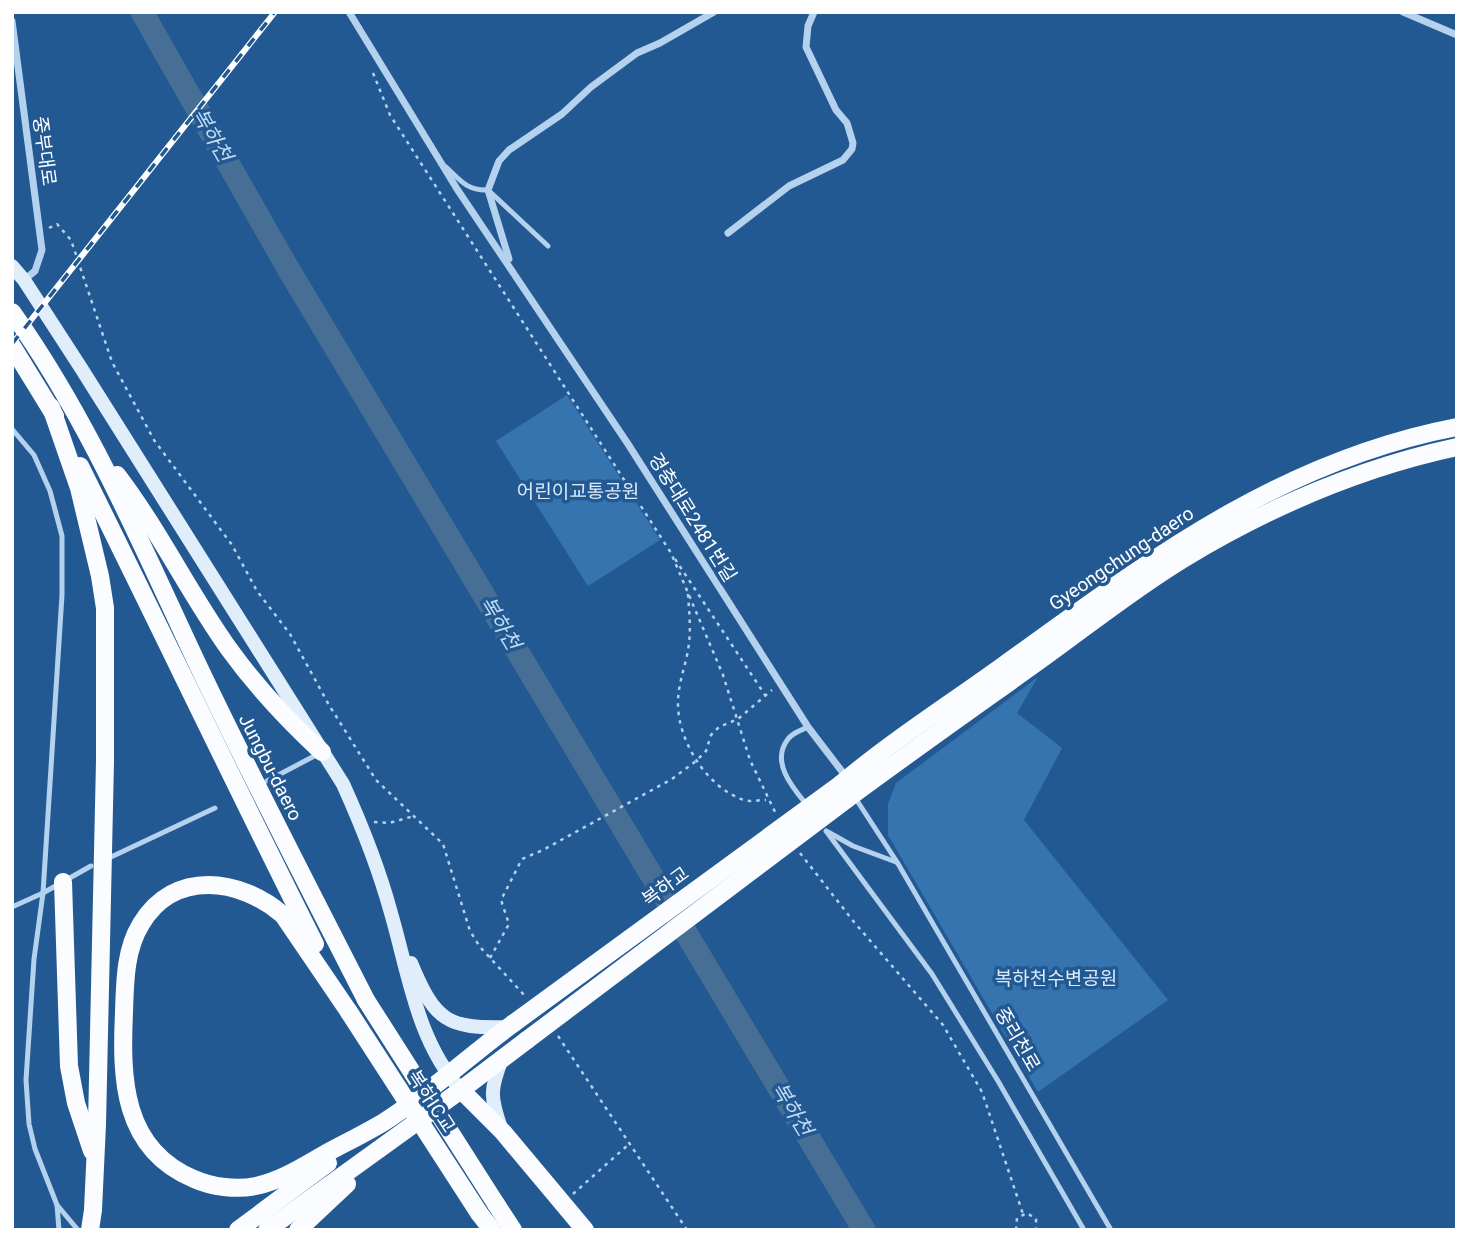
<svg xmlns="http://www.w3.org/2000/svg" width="1469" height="1242" font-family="Roboto,'Noto Sans KR',sans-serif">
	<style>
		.green { fill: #3674af }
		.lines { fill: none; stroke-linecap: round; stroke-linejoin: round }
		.river { stroke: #476e95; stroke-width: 23 }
		.path { stroke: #b4d1ed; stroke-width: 2.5; stroke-dasharray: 3.5 5; stroke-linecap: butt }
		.lane { stroke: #b4d1ed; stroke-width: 5 }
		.street { stroke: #b4d1ed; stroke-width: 7 }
		.secondary { stroke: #e0edfa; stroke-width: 14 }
		.primary { stroke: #fafcff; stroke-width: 18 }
		.rail-casing { stroke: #fff; stroke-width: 6 }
		.rail { stroke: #235992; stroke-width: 3.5; stroke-dasharray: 10; stroke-linecap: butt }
		.primary-bridge { stroke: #fafcff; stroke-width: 18 }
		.labels { text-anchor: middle; stroke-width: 7; stroke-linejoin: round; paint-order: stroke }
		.street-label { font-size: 19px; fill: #fff; stroke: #235992 }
		.park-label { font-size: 19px; fill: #daeaf9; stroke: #235992 }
		.water-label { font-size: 21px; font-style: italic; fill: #c1dbf3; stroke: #235992 }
	</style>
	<rect width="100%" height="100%" fill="#235992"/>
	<!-- green -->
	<g class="green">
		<path d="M567,395L660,540L588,586L496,441Z"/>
		<path d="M1038,677L1017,713L1062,748L1024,820L1168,1000L1038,1092L888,835V804L896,783Z"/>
	</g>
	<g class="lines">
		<!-- river -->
		<path class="river" d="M142,12L286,265L864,1230"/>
		<!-- path -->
		<g class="path">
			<path d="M373,73L390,115L671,553L723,675L750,760L776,814"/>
			<path d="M49,228L57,224L71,240L112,362L154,440L232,545L257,591L290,634L329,705L376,780L443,844L470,931L480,947L525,996"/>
			<path d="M675,559L765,695"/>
			<path d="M688,594C689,611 691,627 689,643C687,663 678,682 678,702C677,740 707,788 744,800C751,802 759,800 766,800"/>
			<path d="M374,822L389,823L414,816"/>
			<path d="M800,853L854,922L943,1025L982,1092L1023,1214"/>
			<path d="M490,958L509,924L501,900L522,859L543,850L672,779L696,761L706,751L711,735L719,727L738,719L772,690"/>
			<path d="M558,1036L687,1230"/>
			<path d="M573,1194L628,1145"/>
			<path d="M1016,1230L1017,1218L1027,1213L1036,1219V1230"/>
		</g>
		<!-- lane -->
		<g class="lane">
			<path d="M446,167C460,180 467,191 488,190L548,246"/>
			<path d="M12,429L34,455L50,491L62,536V595L43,893L34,959L26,1080L29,1124L35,1149L57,1205L59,1230"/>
			<path d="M267,781L320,753"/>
			<path d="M854,796L897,862L1111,1230"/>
			<path d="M807,805C793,788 770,762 788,739C792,733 802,730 808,727"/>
			<path d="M826,831L932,974L998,1081L1084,1230"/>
			<path d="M828,832L853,846L896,862"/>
			<path d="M111,857L215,808"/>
			<path d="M12,907L43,893L91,866"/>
			<path d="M57,1205L78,1230"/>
		</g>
		<!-- street -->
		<g class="street">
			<path d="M349,12L457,189L628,444L808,727L847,778"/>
			<path d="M1403,12L1457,35"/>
			<path d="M12,21L42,250L35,271L24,280"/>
			<path d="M728,233L789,186L843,160L852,149L853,143L847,123L836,110L806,47L808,26L814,12"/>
			<path d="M509,259L488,190L499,161L509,150L562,114L591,87L637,53L660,43L714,12"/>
		</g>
		<!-- secondary -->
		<g class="secondary">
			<path d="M12,266L24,280L81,368L343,784C362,826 379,869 391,913C409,975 417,1041 461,1090"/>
			<path d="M411,963C435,1021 447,1029 508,1027"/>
			<path d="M501,1128C490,1097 490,1089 502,1059"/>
		</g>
		<!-- primary -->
		<g class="primary">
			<path d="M12,312C90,422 140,542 197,663C251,777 309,888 366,1000"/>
			<path d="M12,346L55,416"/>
			<path d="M51,407L79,488L100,576L105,608V761L97,1124L93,1210L90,1230"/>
			<path d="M80,466C159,625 235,785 315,944"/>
			<path d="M117,475C159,530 189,593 229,649C258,689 286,719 322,752"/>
			<path d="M841,784C892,741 950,704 1004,665C1147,562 1279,461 1457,427"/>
			<path d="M847,799C909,753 973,708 1036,663C1085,628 1132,590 1183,559C1269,507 1359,468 1457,447"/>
			<path d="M63,882L69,1066L76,1103L92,1151"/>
			<path d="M349,1012L283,915C240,878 174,869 141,924C125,950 125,982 124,1012C121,1078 122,1149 194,1179C212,1187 236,1190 256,1186C280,1181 302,1167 323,1155C343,1144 364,1134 384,1122C430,1093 470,1055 514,1023"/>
			<path d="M461,1090L503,1132L585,1230"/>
			<path d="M496,1204L513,1230"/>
			<path d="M479,1213L492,1230"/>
			<path d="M238,1230L328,1163"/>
			<path d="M267,1230L461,1090L527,1040"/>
			<path d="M298,1230L347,1184"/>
		</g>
		<!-- rail casing -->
		<g class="rail-casing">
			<path id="rail" d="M12,344L275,12"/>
		</g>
		<!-- rail -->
		<use href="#rail" class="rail"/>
		<!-- primary-bridge -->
		<g class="primary-bridge">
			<path d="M366,1000L496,1204"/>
			<path d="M349,1012L479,1213"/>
			<path d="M514,1023L841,784"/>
			<path d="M527,1040L847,799"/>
		</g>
	</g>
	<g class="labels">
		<!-- street labels -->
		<g class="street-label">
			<text transform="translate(45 151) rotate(82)" y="7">중부대로</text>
			<text transform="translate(693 517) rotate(58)" y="7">경충대로2481번길</text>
			<text transform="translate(1121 558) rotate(-34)" y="7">Gyeongchung-daero</text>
			<text transform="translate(271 767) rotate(63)" y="7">Jungbu-daero</text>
			<text transform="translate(665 886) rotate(-36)" y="7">복하교</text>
			<text transform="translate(1018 1039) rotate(60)" y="7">중리천로</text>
			<text transform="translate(432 1101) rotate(57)" y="7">복하IC교</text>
		</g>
		<!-- park labels -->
		<g class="park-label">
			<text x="578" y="498">어린이교통공원</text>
			<text x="1056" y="985">복하천수변공원</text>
		</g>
		<!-- water labels -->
		<g class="water-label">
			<text transform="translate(212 135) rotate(60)" y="7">복하천</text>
			<text transform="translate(500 623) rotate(59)" y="7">복하천</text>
			<text transform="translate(792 1109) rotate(59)" y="7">복하천</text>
		</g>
	</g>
	<!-- border -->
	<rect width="1469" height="1242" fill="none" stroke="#ffffff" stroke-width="28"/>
</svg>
